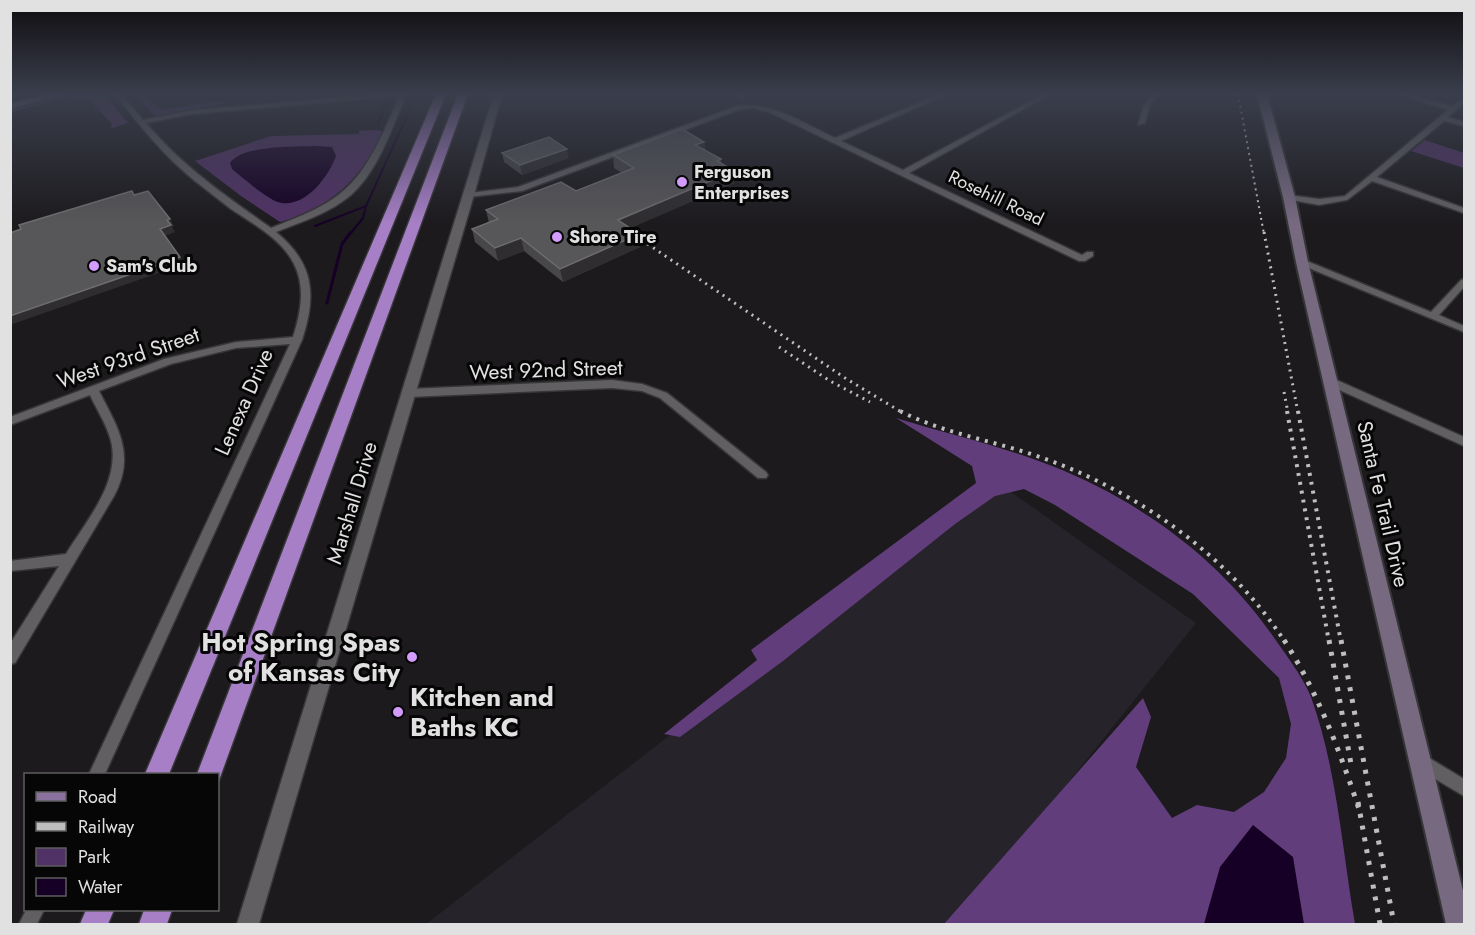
<svg xmlns="http://www.w3.org/2000/svg" width="1475" height="935" font-family="Jost,sans-serif">
	<style>
		.built { fill: #27232a }
		.green { fill: #513266 }
		.forest { fill: #623d7c }
		.water { fill: #160025 }
		.lines { fill: none; stroke-linecap: round; stroke-linejoin: round }
		.stream-far1 { stroke: #160025; stroke-width: 2 }
		.stream { stroke: #160025; stroke-width: 3 }
		.minor-casing { stroke: #363637; stroke-width: 3 }
		.tertiary-casing { stroke: #363637; stroke-width: 3 }
		.secondary-casing { stroke: #363637; stroke-width: 4 }
		.primary-casing { stroke: #363637; stroke-width: 3 }
		.motorway-casing { stroke: #363637; stroke-width: 3 }
		.minor { fill: #615f62; fill-rule: evenodd }
		.tertiary { fill: #615f62; fill-rule: evenodd }
		.secondary { fill: #766980; fill-rule: evenodd }
		.primary { fill: #8b729e; fill-rule: evenodd }
		.motorway { fill: #a77fc6; fill-rule: evenodd }
		.rail-far3 { stroke: #bebebf; stroke-width: 2; stroke-dasharray: 2 4; stroke-linecap: butt }
		.rail-far2 { stroke: #bebebf; stroke-width: 3; stroke-dasharray: 2 5; stroke-linecap: butt }
		.rail-far1 { stroke: #bebebf; stroke-width: 4; stroke-dasharray: 3 6; stroke-linecap: butt }
		.rail { stroke: #bebebf; stroke-width: 5; stroke-dasharray: 4 8; stroke-linecap: butt }
		.wall { fill: #474648 }
		.shaded-wall { fill: #2f2d30 }
		.building { fill: #575658; stroke: #6d6c6e; stroke-width: 1.5 }
		.poi-dot { fill: #d39cfc; stroke: #060606; stroke-width: 2 }
		.labels { text-anchor: middle; stroke-width: 6; stroke-linejoin: round; paint-order: stroke }
		.far-poi-label { font-size: 18px; font-weight: bold; fill: #e1e1e2; stroke: #060606; text-anchor: start }
		.far-street-label { font-size: 18px; fill: #e1e1e2; stroke: #060606 }
		.street-label { font-size: 21px; fill: #e1e1e2; stroke: #060606 }
		.near-poi-label { font-size: 26px; font-weight: bold; fill: #e1e1e2; stroke: #060606; text-anchor: end }
	</style>
	<rect width="100%" height="100%" fill="#1c1a1d"/>
	<!-- built -->
	<path class="built" d="M997,482L1196,623L955,924H426Z"/>
	<!-- green -->
	<g class="green">
		<path d="M70,94H104L128,123L105,130L112,127V124L99,110L93,111L98,109L89,98L77,100L72,97L11,112L10,108Z"/>
		<path d="M134,94H144L157,107L165,106L158,108L161,110L226,100L223,104L155,116Z"/>
		<path d="M377,130L384,132C362,177 329,210 280,222L241,196L195,161L271,136L359,134V131Z"/>
		<path d="M1425,140L1464,153V168L1411,151Z"/>
	</g>
	<!-- forest -->
	<path class="forest" d="M896,418C947,434 1002,446 1052,466C1138,500 1216,556 1270,632C1283,651 1302,675 1311,697C1337,769 1342,849 1355,924H944L1143,698L1151,717L1136,767L1172,818L1197,805L1234,812L1264,792L1286,758L1291,724L1279,678L1193,594L1055,505L1024,489L995,496L955,524L783,661L680,737L664,734L757,660L751,650L976,483L972,466Z"/>
	<!-- water -->
	<g class="water">
		<path d="M315,146L332,147L336,156L334,161C326,179 306,206 282,203C270,202 242,177 232,169L230,163C242,145 294,147 315,146Z"/>
		<path d="M1253,825L1293,857L1304,924H1204L1220,867Z"/>
	</g>
	<g class="lines">
		<!-- stream-far1 -->
		<g class="stream-far1">
			<path d="M378,123L386,105L393,103"/>
			<path d="M315,226L366,206L417,94"/>
			<path d="M350,234L363,218L366,206"/>
		</g>
		<!-- stream -->
		<path class="stream" d="M327,303L342,244L351,232"/>
		<!-- minor casing -->
		<g class="minor-casing">
			<g id="minor">
				<path d="M115,94H121L143,120L193,110L382,94H403L405,98C391,130 378,171 351,195C330,213 301,222 276,232C314,263 317,295 302,340L105,774H89L290,344L236,348L171,364L99,391C118,428 136,455 114,496L15,663L10,664V644L59,566L10,571V561L66,554C86,521 121,482 111,441C107,425 97,410 90,395L10,425V417L164,359L236,342L293,337C301,312 306,286 293,262C280,238 253,224 231,209C219,200 207,190 195,181C164,156 139,125 115,94ZM398,96C397,107 388,120 384,131C354,194 334,203 271,228C226,196 182,166 146,123L193,114Z"/>
				<path d="M732,94H740L746,97L743,99Z"/>
				<path d="M940,94H948L841,141L903,170L1044,94H1051L909,173L1082,255L1087,252H1093V256L1085,261H1079L769,112L754,108L738,110L522,191L469,197L465,195L469,193L518,187L737,106C773,102 803,123 835,138Z"/>
				<path d="M1153,94H1159L1150,105L1145,123L1138,125L1144,105Z"/>
				<path d="M1397,94H1406L1452,106L1464,98V103L1448,117L1464,122V126L1444,121L1377,177L1464,208V213L1372,181L1347,200L1319,205L1286,199V195H1289L1319,199L1345,196L1448,110Z"/>
				<path d="M1302,259L1431,312L1461,280L1464,279V287L1439,315L1464,326V332L1299,264V260Z"/>
				<path d="M1330,377L1464,437V446L1326,384L1325,381Z"/>
				<path d="M612,380L642,384L667,393L766,472L768,475L766,478H758L660,398L642,391L612,388L409,397L404,393L409,389Z"/>
				<path d="M1421,753L1464,779V796L1415,767L1413,761L1415,755Z"/>
				<path d="M26,910H44L37,924H19Z"/>
			</g>
		</g>
		<!-- tertiary casing -->
		<g class="tertiary-casing">
			<path id="tertiary" d="M494,94H502L474,195L259,924H237Z"/>
		</g>
		<!-- secondary casing -->
		<g class="secondary-casing">
			<path id="secondary" d="M1257,94H1267L1295,197L1308,262L1464,895V924H1446L1296,262L1283,197Z"/>
		</g>
		<!-- primary casing -->
		<g class="primary-casing">
			<path id="primary" d="M49,94H65L10,109V103Z"/>
		</g>
		<!-- motorway casing -->
		<g class="motorway-casing">
			<g id="motorway">
				<path d="M436,94H446L169,774H145Z"/>
				<path d="M458,94H468L218,783V774H197Z"/>
				<path d="M86,910H114L108,924H80Z"/>
				<path d="M144,910H172L167,924H139Z"/>
			</g>
		</g>
		<!-- minor -->
		<use href="#minor" class="minor"/>
		<!-- tertiary -->
		<use href="#tertiary" class="tertiary"/>
		<!-- secondary -->
		<use href="#secondary" class="secondary"/>
		<!-- primary -->
		<use href="#primary" class="primary"/>
		<!-- motorway -->
		<use href="#motorway" class="motorway"/>
		<!-- rail-far3 -->
		<g class="rail-far3">
			<path d="M1238,94L1264,234"/>
			<path d="M627,230L633,234"/>
		</g>
		<!-- rail-far2 -->
		<g class="rail-far2">
			<path d="M630,232L845,378L903,413"/>
			<path d="M1264,232L1298,413"/>
			<path d="M779,347L830,381L870,402"/>
			<path d="M1284,392L1288,413"/>
		</g>
		<!-- rail-far1 -->
		<g class="rail-far1">
			<path d="M900,411C943,433 990,440 1034,455C1133,488 1228,554 1285,642"/>
			<path d="M1287,411L1329,642"/>
			<path d="M1298,411L1341,642"/>
		</g>
		<!-- rail -->
		<g class="rail">
			<path d="M1284,640C1318,693 1339,749 1359,809"/>
			<path d="M1329,640L1351,764"/>
			<path d="M1341,640L1394,924"/>
			<path d="M1358,802L1380,924"/>
		</g>
	</g>
	<!-- wall -->
	<g class="wall">
		<path d="M704,142L705,151L721,159V164L734,171V183L630,228L639,234L640,247L563,282L524,251L498,261L475,242L472,229L489,223L486,210L576,191L622,173L614,168L613,155Z"/>
		<path d="M502,153L569,158L522,175L504,162Z"/>
	</g>
	<!-- shaded-wall -->
	<g class="shaded-wall">
		<path d="M704,142L705,154L695,145Z"/>
		<path d="M567,149L569,158L522,175L520,165Z"/>
		<path d="M734,171V183L619,233L618,220Z"/>
		<path d="M170,219L174,226L172,227L175,232L165,236L160,229L167,220Z"/>
		<path d="M639,234L640,247L563,282L560,269Z"/>
		<path d="M521,238L524,251L498,261L495,248Z"/>
		<path d="M180,257L184,264L10,325V316Z"/>
	</g>
	<!-- building -->
	<g class="building">
		<path d="M682,129L704,142L695,145L721,159L717,161L734,171L618,220L639,234L560,269L521,238L495,248L472,229L498,219L486,210L561,182L576,191L634,168L613,155Z"/>
		<path d="M549,137L567,149L520,165L502,153Z"/>
		<path d="M132,191L134,195L148,191L170,219L167,220L171,225L160,229L180,257L10,316V233L21,229L19,225Z"/>
	</g>
	<!-- sky -->
	<linearGradient id="sky" x2="0" y2="1"><stop stop-color="#0f0e10"/><stop offset="0.42" stop-color="#3a3e4c"/><stop offset="1" stop-color="#3a3e4c" stop-opacity="0"/></linearGradient>
	<rect width="1475" height="224" fill="url(#sky)"/>
	<!-- markers -->
	<g class="poi-dot">
		<circle cx="682" cy="182" r="6"/>
		<circle cx="557" cy="237" r="6"/>
		<circle cx="94" cy="266" r="6"/>
		<circle cx="412" cy="657" r="6"/>
		<circle cx="398" cy="712" r="6"/>
	</g>
	<g class="labels">
		<!-- far-poi labels -->
		<g class="far-poi-label">
			<text x="694" y="178">Ferguson<tspan x="694" dy="21">Enterprises</tspan></text>
			<text x="569" y="243">Shore Tire</text>
			<text x="106" y="272">Sam's Club</text>
		</g>
		<!-- far-street labels -->
		<g class="far-street-label">
			<text transform="translate(996 198) rotate(26)" y="6">Rosehill Road</text>
		</g>
		<!-- street labels -->
		<g class="street-label">
			<text transform="translate(128 358) rotate(-19)" y="7">West 93rd Street</text>
			<text transform="translate(546 370) rotate(-2)" y="7">West 92nd Street</text>
			<text transform="translate(244 402) rotate(-66)" y="7">Lenexa Drive</text>
			<text transform="translate(352 503) rotate(-73)" y="7">Marshall Drive</text>
			<text transform="translate(1383 504) rotate(77)" y="7">Santa Fe Trail Drive</text>
		</g>
		<!-- near-poi labels -->
		<g class="near-poi-label">
			<text x="400" y="651">Hot Spring Spas<tspan x="400" dy="30">of Kansas City</tspan></text>
			<text x="410" y="706" text-anchor="start">Kitchen and<tspan x="410" dy="30">Baths KC</tspan></text>
		</g>
	</g>
	<!-- border -->
	<rect width="1475" height="935" fill="none" stroke="#e1e1e2" stroke-width="24"/>
	<!-- legend -->
	<rect x="24" y="773" width="195" height="138" fill="#060606" stroke="#5e5e5e" stroke-width="1.5"/>
	<rect x="36" y="792" width="30" height="9" fill="#8b729e" stroke="#5e5e5e" stroke-width="1.5"/>
	<text x="78" y="803" font-size="18" fill="#e1e1e2">Road</text>
	<rect x="36" y="822" width="30" height="9" fill="#bebebf" stroke="#5e5e5e" stroke-width="1.5"/>
	<text x="78" y="833" font-size="18" fill="#e1e1e2">Railway</text>
	<rect x="36" y="848" width="30" height="18" fill="#513266" stroke="#5e5e5e" stroke-width="1.5"/>
	<text x="78" y="863" font-size="18" fill="#e1e1e2">Park</text>
	<rect x="36" y="878" width="30" height="18" fill="#160025" stroke="#5e5e5e" stroke-width="1.5"/>
	<text x="78" y="893" font-size="18" fill="#e1e1e2">Water</text>
</svg>
